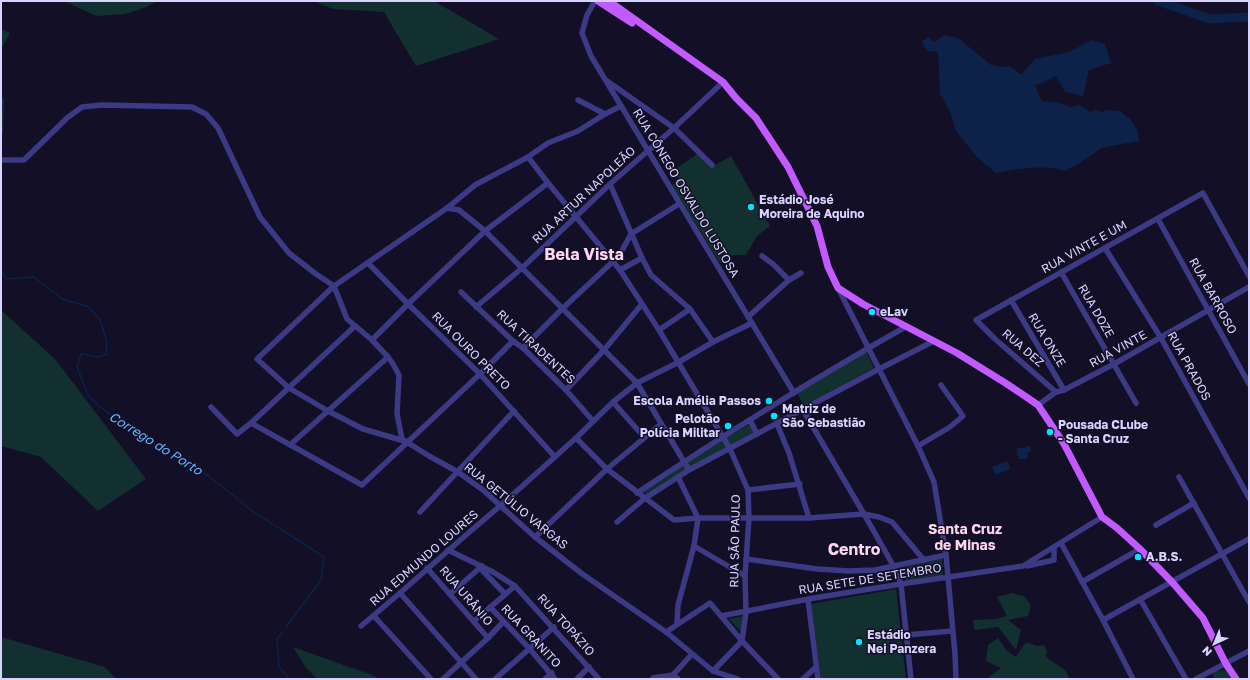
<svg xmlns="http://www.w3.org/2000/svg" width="1250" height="680" font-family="'Golos Text',sans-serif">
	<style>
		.green { fill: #12302f }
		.water { fill: #0c2248 }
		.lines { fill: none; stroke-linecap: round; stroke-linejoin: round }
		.stream { stroke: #0c2248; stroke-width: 1.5 }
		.river { stroke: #0c2248; stroke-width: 9 }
		.minor { stroke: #3d3a85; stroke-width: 5.5 }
		.major { stroke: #c25bff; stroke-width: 7 }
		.poi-dot { fill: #00e5ff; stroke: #130f26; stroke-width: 1.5 }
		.labels { text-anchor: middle; stroke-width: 3; stroke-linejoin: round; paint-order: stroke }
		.street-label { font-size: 12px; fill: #d9d4ff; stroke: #130f26 }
		.poi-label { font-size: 12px; font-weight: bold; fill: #d9d4ff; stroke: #130f26; text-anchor: start }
		.water-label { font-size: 13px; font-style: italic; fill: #62b6ff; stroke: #130f26 }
		.quarter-label { font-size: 14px; font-weight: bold; fill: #ffd6f0; stroke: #130f26 }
		.district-label { font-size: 16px; font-weight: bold; fill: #ffd6f0; stroke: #130f26 }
	</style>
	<rect width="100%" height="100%" fill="#130f26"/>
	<!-- green -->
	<g class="green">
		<path d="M64,1H158L144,8L125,14L96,16Z"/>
		<path d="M313,1H434L499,39L416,66L384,12L333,9Z"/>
		<path d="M1,29L10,33L1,49Z"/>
		<path d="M1,95L4,100L3,133L1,136Z"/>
		<path d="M697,154L712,167L731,156L770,226L757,236L746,255H733L720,263L672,185L679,180L673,171Z"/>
		<path d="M1,310L55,359L146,479L98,511L41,457L1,446Z"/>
		<path d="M866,351L874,368L804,406L797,393Z"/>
		<path d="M750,424L754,433L731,445L726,438Z"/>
		<path d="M722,441L726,448L691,468L687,462Z"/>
		<path d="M683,464L687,470L647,495L643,490Z"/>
		<path d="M942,558L943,577L906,581L898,569Z"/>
		<path d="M896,589L906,679H821L811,604Z"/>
		<path d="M1012,593L1022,596H1024L1031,605L1028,616L1008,620L1021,630L1016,650L998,627L974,630L973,620L996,619L1007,616L997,597Z"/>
		<path d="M743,616L742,633L729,619Z"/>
		<path d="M1,637L105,667L116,679H1Z"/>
		<path d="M998,638L1007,651L1016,657L1026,642L1037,646L1044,645L1047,651L1046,657L1065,670L1070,679H990L989,677L1001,668L986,661L988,645Z"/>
		<path d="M293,647L369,674L381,679H318L306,668Z"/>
		<path d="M1225,670L1232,679H1215L1211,672Z"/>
	</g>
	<!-- water -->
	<g class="water">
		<path d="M944,35L958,38L991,65L1001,67L1010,66L1021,75L1035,59L1069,52L1092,40L1105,44L1111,63L1089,70L1083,96L1065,92L1056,76L1035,86L1042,101L1060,103L1070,107L1081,105L1090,112L1096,110L1102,112L1107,110L1120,111L1131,120L1137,129L1139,141L1101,148L1089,157L1066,171C1043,164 1019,169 996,173L977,157L956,131L950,111L940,94L938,51C930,53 924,50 922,41L929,37L932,41H936Z"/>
		<path d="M1028,445L1032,450L1027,454L1028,457L1026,459H1019L1017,454V449L1022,447L1024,448Z"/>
		<path d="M1007,461L1011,469L995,475L992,467Z"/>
		<path d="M889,639H895L896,652L891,653Z"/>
	</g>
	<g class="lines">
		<!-- stream -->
		<g class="stream">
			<path d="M1,269L6,279L34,277L62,299L89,307L100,320L106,339L107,354L99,357L81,354L77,367L89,397L120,423L144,436L165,452L209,476L251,510L324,557L321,580L286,627"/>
			<path d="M282,633L277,639L279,667L289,679"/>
		</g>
		<!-- river -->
		<path class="river" d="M1158,1L1210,19L1249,17"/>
		<!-- minor -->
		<g class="minor">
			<path d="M595,1L587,15L582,33L591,56L794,393"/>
			<path d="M607,81L674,128L712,165"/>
			<path d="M578,100L605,114"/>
			<path d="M528,157L548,183L620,270L659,330L730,449L748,490L749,518L745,576L746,612L742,641L713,671"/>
			<path d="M1,160H24L67,118L82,107L102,105L192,107L206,114L218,128L260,217L289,253L316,274L334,286"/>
			<path d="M610,184L642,258L651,275L690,309L713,342"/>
			<path d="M447,208L459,210L485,231L637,383L689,470"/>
			<path d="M1158,219L1249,384"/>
			<path d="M1105,248L1161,338L1249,498"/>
			<path d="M762,256L773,264L789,280"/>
			<path d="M368,263L408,304L480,374L555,457"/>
			<path d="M620,270L642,258"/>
			<path d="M1061,272L1136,403"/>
			<path d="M334,286L347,319L372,340L388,357L393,364L399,375L397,414L402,439L429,456L458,472L483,490L535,537L581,573L666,632L713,671L738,679"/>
			<path d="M838,288L918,446L934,482L946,555L955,654L956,679"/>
			<path d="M461,292L513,341L523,348L566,390L593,421"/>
			<path d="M1011,300L1064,390"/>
			<path d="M476,307L522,268L610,184L674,128L723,82"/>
			<path d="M748,317L789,280L801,273"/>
			<path d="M659,330L690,309"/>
			<path d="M372,340L408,304L485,231L548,183"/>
			<path d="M523,348L563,308L619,256L631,234L679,204"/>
			<path d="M566,390L604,350L642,304"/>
			<path d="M1056,392L995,339L976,320L1203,193L1249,276"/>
			<path d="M613,402L644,437"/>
			<path d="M1038,405L1056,392L1064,390L1114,364L1249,287"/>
			<path d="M211,407L237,434L251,423L362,485L480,374L513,341"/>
			<path d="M803,410L864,514L894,567L901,584L911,679"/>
			<path d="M750,420L757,434"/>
			<path d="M251,423L355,326"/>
			<path d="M777,424L789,453L809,518"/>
			<path d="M576,438L607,469L674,520L698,518H809L864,514L879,517L892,522L924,560"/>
			<path d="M408,442L363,429L328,411L289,388L257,359L334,286L447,208L475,185L528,157L548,143L578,131L605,114L621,106"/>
			<path d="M290,445L388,357"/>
			<path d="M918,446L950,427L963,416L941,385"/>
			<path d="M1179,477L1249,602"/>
			<path d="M748,490L800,484"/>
			<path d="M637,493C725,434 815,378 907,326"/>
			<path d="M420,512L514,411"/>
			<path d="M617,522L644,499L689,470L879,369L934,341"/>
			<path d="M1156,525L1194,503"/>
			<path d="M535,537L607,469L661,424"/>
			<path d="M1061,543L1103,620L1133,679"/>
			<path d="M694,546L745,576"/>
			<path d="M448,550L493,572L515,586L599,679"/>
			<path d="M746,559L817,569L849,571L875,570L946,555"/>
			<path d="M1027,566L1054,560V547"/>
			<path d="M427,568L488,638"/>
			<path d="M480,568L505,594"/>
			<path d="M1082,582L1140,549"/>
			<path d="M400,593L476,679"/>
			<path d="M450,594L482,566"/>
			<path d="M1140,599L1186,679"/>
			<path d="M808,600L818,679"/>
			<path d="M490,607L529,648L555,679"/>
			<path d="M374,616L431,679"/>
			<path d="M721,616L814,598L901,584L1023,566L1102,517"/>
			<path d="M1103,620L1249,539"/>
			<path d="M474,621L515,586"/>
			<path d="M677,624L678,605L694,546L698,518L678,477"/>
			<path d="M361,626L400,593L466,535L500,506L576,438L613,402L637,383L677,363L713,342L752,323"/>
			<path d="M666,632L710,603L742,641L778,679"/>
			<path d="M906,635L952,631"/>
			<path d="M653,678L673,675"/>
			<path d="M443,679L488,638L503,622"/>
			<path d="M495,679L554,627"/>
			<path d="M545,679L552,673"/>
			<path d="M577,679L589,667"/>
			<path d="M678,679L673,675L692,654"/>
			<path d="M803,679L816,667"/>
			<path d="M1196,679L1249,651"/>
		</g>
		<!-- major -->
		<g class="major">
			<path d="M598,1L632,23"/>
			<path d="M609,1L723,82L736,98L756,118L788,167L817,226L828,267L838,288L863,304L957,353L1007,384L1038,405L1064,444L1102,517L1117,528L1140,549L1172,582L1203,618L1226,664L1236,679"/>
		</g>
	</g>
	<!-- markers -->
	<g class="poi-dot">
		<circle cx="751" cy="207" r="4"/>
		<circle cx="872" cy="312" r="4"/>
		<circle cx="769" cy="401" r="4"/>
		<circle cx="774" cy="416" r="4"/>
		<circle cx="728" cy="426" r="4"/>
		<circle cx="1050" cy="432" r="4"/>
		<circle cx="1138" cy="557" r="4"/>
		<circle cx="859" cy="642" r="4"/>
	</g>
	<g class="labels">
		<!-- street labels -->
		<g class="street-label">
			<text transform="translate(686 193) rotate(59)" y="4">RUA CÔNEGO OSVALDO LUSTOSA</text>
			<text transform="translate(584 195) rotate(-43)" y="4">RUA ARTUR NAPOLEÃO</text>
			<text transform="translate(1084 247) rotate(-29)" y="4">RUA VINTE E UM</text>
			<text transform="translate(1213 296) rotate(61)" y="4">RUA BARROSO</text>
			<text transform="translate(1096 311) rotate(60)" y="4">RUA DOZE</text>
			<text transform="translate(1047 340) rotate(59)" y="4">RUA ONZE</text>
			<text transform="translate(536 347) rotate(43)" y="4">RUA TIRADENTES</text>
			<text transform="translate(1023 348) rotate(41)" y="4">RUA DEZ</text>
			<text transform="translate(1118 349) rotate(-29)" y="4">RUA VINTE</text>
			<text transform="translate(471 351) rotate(45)" y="4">RUA OURO PRETO</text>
			<text transform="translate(1189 366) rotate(61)" y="4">RUA PRADOS</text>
			<text transform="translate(516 506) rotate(39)" y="4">RUA GETÚLIO VARGAS</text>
			<text transform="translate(735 541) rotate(-89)" y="4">RUA SÃO PAULO</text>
			<text transform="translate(424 558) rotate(-41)" y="4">RUA EDMUNDO LOURES</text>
			<text transform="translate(870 579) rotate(-9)" y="4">RUA SETE DE SETEMBRO</text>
			<text transform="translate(466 596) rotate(49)" y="4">RUA URÂNIO</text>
			<text transform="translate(566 625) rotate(48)" y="4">RUA TOPÁZIO</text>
			<text transform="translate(531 636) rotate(47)" y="4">RUA GRANITO</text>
		</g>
		<!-- poi labels -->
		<g class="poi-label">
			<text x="759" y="204">Estádio José<tspan x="759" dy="14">Moreira de Aquino</tspan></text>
			<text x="880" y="316">eLav</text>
			<text x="761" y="405" text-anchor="end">Escola Amélia Passos</text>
			<text x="782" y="413">Matriz de<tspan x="782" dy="14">São Sebastião</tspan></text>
			<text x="720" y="423" text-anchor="end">Pelotão<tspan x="720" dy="14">Polícia Militar</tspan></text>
			<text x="1058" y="429">Pousada CLube<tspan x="1058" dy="14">- Santa Cruz</tspan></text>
			<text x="1146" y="561">A.B.S.</text>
			<text x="867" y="639">Estádio<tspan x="867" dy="14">Nei Panzera</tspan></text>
		</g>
		<!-- water labels -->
		<g class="water-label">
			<text transform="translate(156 443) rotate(32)" y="5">Corrego do Porto</text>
		</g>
		<!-- quarter labels -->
		<g class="quarter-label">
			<text x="965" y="534">Santa Cruz<tspan x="965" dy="16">de Minas</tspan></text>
		</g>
		<!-- district labels -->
		<g class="district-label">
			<text x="584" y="260">Bela Vista</text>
			<text x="854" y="555">Centro</text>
		</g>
	</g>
	<!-- border -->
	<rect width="1250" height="680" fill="none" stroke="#d9d4ff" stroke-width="4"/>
	<!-- north arrow -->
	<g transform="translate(1214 644) rotate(224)" stroke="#130f26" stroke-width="3" paint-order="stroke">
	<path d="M0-3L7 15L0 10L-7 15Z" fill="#d9d4ff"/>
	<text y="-6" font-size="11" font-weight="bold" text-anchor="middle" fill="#d9d4ff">N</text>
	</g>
</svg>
